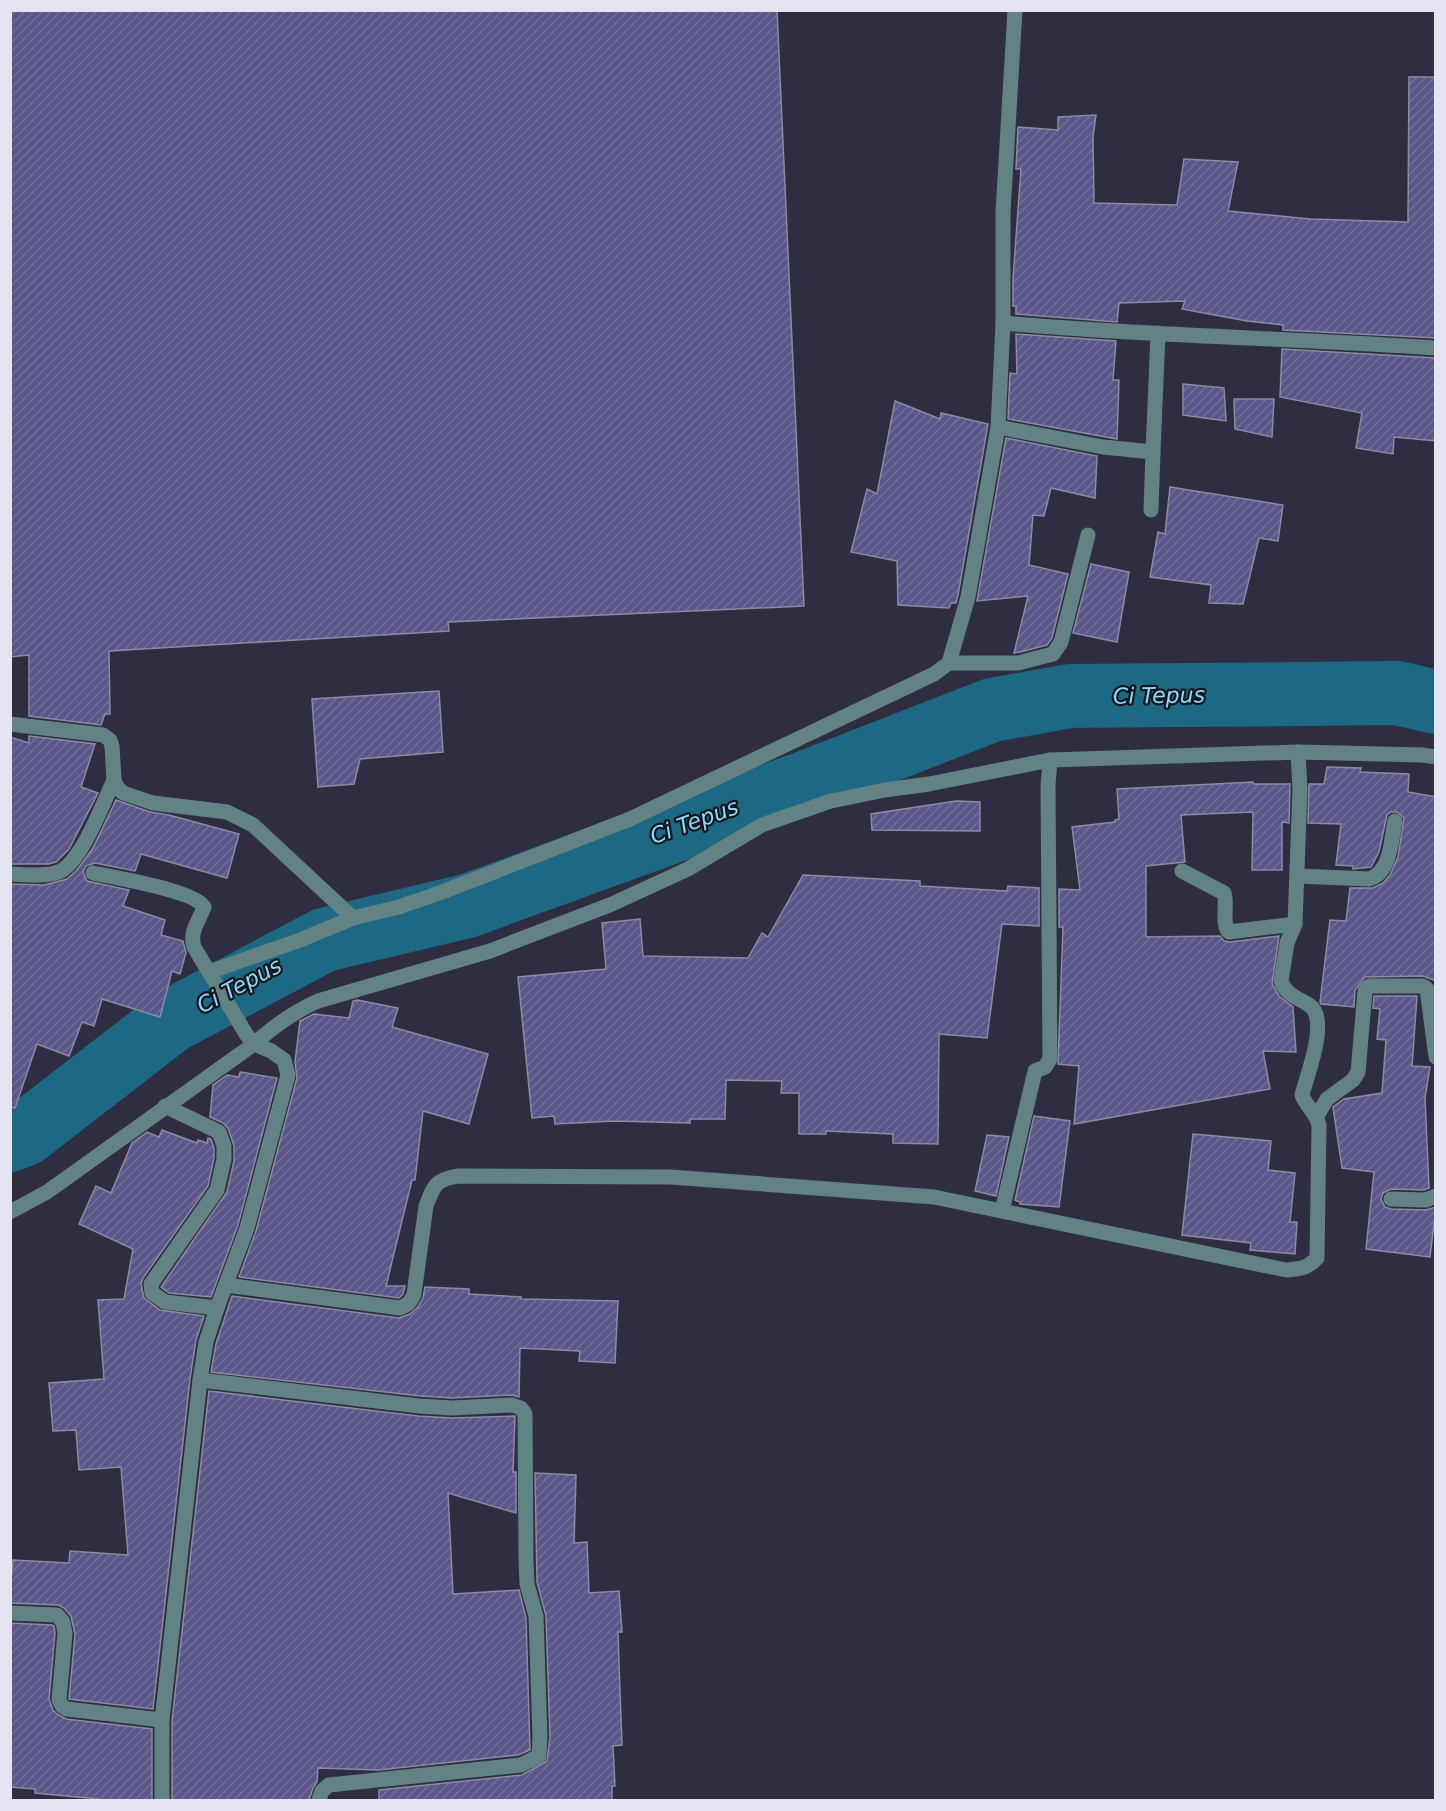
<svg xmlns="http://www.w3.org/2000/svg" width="1446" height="1811" font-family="'DejaVu Sans',sans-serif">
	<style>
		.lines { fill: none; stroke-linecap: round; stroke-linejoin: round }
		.river { stroke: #1d6882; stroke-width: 64 }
		.building { fill: url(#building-hatch); stroke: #8c8ba4; stroke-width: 1.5 }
		.minor { stroke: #628284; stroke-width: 15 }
		.labels { text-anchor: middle; stroke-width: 4.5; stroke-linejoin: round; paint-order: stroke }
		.water-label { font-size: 22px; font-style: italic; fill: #8bdafa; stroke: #17161f }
	</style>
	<defs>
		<pattern id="building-hatch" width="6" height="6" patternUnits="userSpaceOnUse" patternTransform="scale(1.5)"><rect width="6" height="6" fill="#595689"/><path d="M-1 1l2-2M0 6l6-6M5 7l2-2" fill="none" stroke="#716e9a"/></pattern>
	</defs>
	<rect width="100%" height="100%" fill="#2e2d41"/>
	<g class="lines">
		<!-- river -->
		<path class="river" d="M10,1140L25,1134L171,1021L324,940L467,906L802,784L992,710L1070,696L1397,693L1436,702"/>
	</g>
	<!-- building -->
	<g class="building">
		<path d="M10,10H777L804,606L448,622L449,631L109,651L110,714H105L101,725L29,716V655L10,657Z"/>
		<path d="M1409,77H1436V338L1283,330V325L1247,321L1182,309L1185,301L1119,303L1117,322L1016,314V306H1013V278L1021,169H1016L1018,127L1058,130V117L1096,115L1093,137L1094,203L1177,205L1184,159L1238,162L1228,211L1310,219L1408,222Z"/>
		<path d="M1016,334L1116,341L1113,380H1119L1117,439L1008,419L1010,373L1017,374Z"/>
		<path d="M1282,349L1436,358V441L1394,437L1393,454L1356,448L1362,413L1280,397Z"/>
		<path d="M1183,384L1224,388L1226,421L1183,415Z"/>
		<path d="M1234,399H1274L1272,437L1235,429Z"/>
		<path d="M895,401L940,419L941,413L988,424L958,595L956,603H951L949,608L898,605L897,561L851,552L867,489L877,494Z"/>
		<path d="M1006,438L1097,456L1095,498L1051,488L1044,516L1033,515L1029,565L1068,574L1052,638L1047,645L1020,652L1014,653L1028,596L977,601Z"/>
		<path d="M1170,487L1283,505L1278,541L1259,538L1243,604L1209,603L1211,585L1150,577L1158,532L1165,534Z"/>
		<path d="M1091,564L1129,572L1117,642L1073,633Z"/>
		<path d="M439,691L443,752L360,759L354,784L318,787L312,699Z"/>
		<path d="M29,736L95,744L81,787L98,793L69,849L56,862L48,864H10V737L29,743Z"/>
		<path d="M1327,767L1361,768L1360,772L1409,774L1408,792L1436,797V981L1423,976L1365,977L1355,990L1354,1007L1321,1004L1320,1002L1330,920L1346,921L1350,888H1373L1383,883L1390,875L1398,857L1404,818L1397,812H1391L1387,815L1379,852L1371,867L1353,869V866L1336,865L1341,824L1308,823L1309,784H1324Z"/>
		<path d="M1253,782L1254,784H1290L1289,823L1282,822V870H1252L1253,812L1181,815L1185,862L1146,866V937L1220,936L1224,941L1230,942L1279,936L1272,984L1279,996L1293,1007L1296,1052L1263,1051L1270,1089L1074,1124L1079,1066L1058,1064L1063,927H1059V889L1080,890L1072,827L1115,822V820L1119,819L1117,789Z"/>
		<path d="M116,800L150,812L169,815L239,834L227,878L141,854L135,871L95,863L86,866L83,872L87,881L129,890L123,906L165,920L161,935L183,941L186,953L180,974L172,971L160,1017L102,999L94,1026L82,1022L69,1056L37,1044L15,1108L10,1107V884L44,885L67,879L77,870L93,848Z"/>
		<path d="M956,801L980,802V831L872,830L871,814Z"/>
		<path d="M803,875L920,881V886L1007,891L1008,886L1039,888V926L1002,924L987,1038L939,1034L938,1144L893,1143V1134L826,1131V1134H799V1093H781L782,1081L726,1080L725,1119H690V1123L615,1121L555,1124L554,1116L532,1118L518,977L606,969L602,923L640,919L643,956L748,958L762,933L768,937Z"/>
		<path d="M1374,996H1417L1412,1066L1430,1067L1425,1098L1429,1188L1424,1190L1391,1189L1383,1193L1381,1199L1385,1207L1391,1209L1426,1210L1436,1207L1430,1257L1366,1249L1374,1172L1342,1168L1333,1107L1344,1099L1382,1093L1386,1040L1377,1039L1380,1009L1373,1008Z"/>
		<path d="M357,1000L398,1008L392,1027L488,1054L469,1124L423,1111L415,1180H412L386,1286H405L403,1294L399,1298L239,1277L256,1231L297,1078L295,1062L300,1021L314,1014L349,1018L353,1001Z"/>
		<path d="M240,1072L277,1078L238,1225L211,1297L169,1293L161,1287L227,1192L234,1161V1146L228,1128L223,1123L210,1117L213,1085L227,1075L239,1077Z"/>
		<path d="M1034,1116L1070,1121L1059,1207L1020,1204V1202L1015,1200Z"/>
		<path d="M162,1130L197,1143L198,1140L207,1143L208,1138L211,1139L214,1148V1158L208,1186L143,1278L141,1284L144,1298L160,1310L204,1316L196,1340L190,1379L153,1709L69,1699L75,1634L71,1616L64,1608L58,1605L10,1603V1591L13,1560L69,1563L70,1551L128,1555L121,1467L79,1470L76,1430L53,1431L49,1383L104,1379L98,1300L124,1299L133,1249L79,1224L96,1186L111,1193L132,1143L147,1132L159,1137Z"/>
		<path d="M1193,1134L1271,1141L1268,1170L1295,1173L1290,1222H1297L1295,1254L1250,1250L1251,1243L1182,1235Z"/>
		<path d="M987,1135L1009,1137L996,1196L975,1191Z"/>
		<path d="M425,1287L469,1289V1294L521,1297V1299L618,1301L615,1363L579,1361L580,1351L520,1348L519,1397L512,1395L452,1398L420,1396L211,1372L216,1344L232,1296L399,1318L410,1314L418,1307L423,1298Z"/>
		<path d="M209,1391L418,1416L452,1418L515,1416L513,1472H516V1513L448,1493L453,1594L519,1590L526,1618L530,1750L518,1755L379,1770L318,1768L317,1782L313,1788L309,1800H172V1721Z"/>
		<path d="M535,1473L576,1475L574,1543L587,1542L589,1593L619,1591L622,1632H618L619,1663L622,1745L613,1746L615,1786H612V1800H379V1790L522,1775L547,1761L550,1737L546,1616L537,1582Z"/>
		<path d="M10,1623L52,1625L54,1626L55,1633L49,1699L53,1710L57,1714L66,1719L152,1729V1800H98V1799L35,1793V1789L10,1787Z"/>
	</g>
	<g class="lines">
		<!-- minor -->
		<g class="minor">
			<path d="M1003,323C1147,336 1291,338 1436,348"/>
			<path d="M998,427L1103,447L1153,452L1158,333"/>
			<path d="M1151,510L1153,452"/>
			<path d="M949,663H1018L1053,654L1061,642L1088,535"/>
			<path d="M10,724L103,735L110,740L112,746L114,780L117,787L123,793L153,803L227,812L253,825L353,918"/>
			<path d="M1182,871L1224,893C1228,905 1221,924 1229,932L1295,924"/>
			<path d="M10,874C24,875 49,877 61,871C83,858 103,803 114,780"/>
			<path d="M1298,876L1369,879C1391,873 1391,840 1395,821"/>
			<path d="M209,972L300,940L353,918L399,907L442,892L630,819L934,674L949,663L968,597L998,427L1003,323V212L1015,10"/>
			<path d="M165,1106L219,1132L224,1146V1159L217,1190L151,1284L152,1293L165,1302L217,1308"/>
			<path d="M1317,1116L1327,1099L1353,1080L1358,1072L1365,991L1369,986H1423L1427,989L1436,1057"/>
			<path d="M1391,1199L1426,1200L1436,1196"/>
			<path d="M1002,1211L1035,1071L1045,1067L1050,1059L1048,785L1050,760"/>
			<path d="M10,1212L47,1192L254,1044L246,1034L194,947C189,931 199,922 204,907C195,891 114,877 93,873"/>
			<path d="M226,1285L400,1308C408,1305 411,1302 414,1294L426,1206C434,1185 436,1179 459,1176L671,1177L934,1197L1286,1270C1300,1269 1308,1268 1317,1258L1319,1125C1316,1113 1306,1106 1302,1095C1307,1075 1330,1018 1309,1005C1298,998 1285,994 1281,981L1287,943L1295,924L1300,789L1298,752"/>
			<path d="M200,1380L419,1406L452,1408L512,1405L521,1408L525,1414L526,1561L527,1584L536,1616L540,1737L539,1756L521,1765L329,1785L322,1791L319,1800"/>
			<path d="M10,1613L57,1615L63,1622L65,1633L59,1700L62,1706L67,1709L162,1720"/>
			<path d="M162,1800V1720L200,1380L206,1342L217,1308L247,1228L288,1075L284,1060L271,1051L254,1044C274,1026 293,1012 318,1001L490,951L612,904L688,869L762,825L831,801L885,790L929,784L1050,760L1298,752L1422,755L1436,757"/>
		</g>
	</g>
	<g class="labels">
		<!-- water labels -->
		<g class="water-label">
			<text transform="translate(1159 695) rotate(-1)" y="8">Ci Tepus</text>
			<text transform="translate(694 821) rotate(-20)" y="8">Ci Tepus</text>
			<text transform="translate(239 985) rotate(-28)" y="8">Ci Tepus</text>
		</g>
	</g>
	<!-- border -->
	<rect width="1446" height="1811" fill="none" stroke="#e5e5f2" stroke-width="24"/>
</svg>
